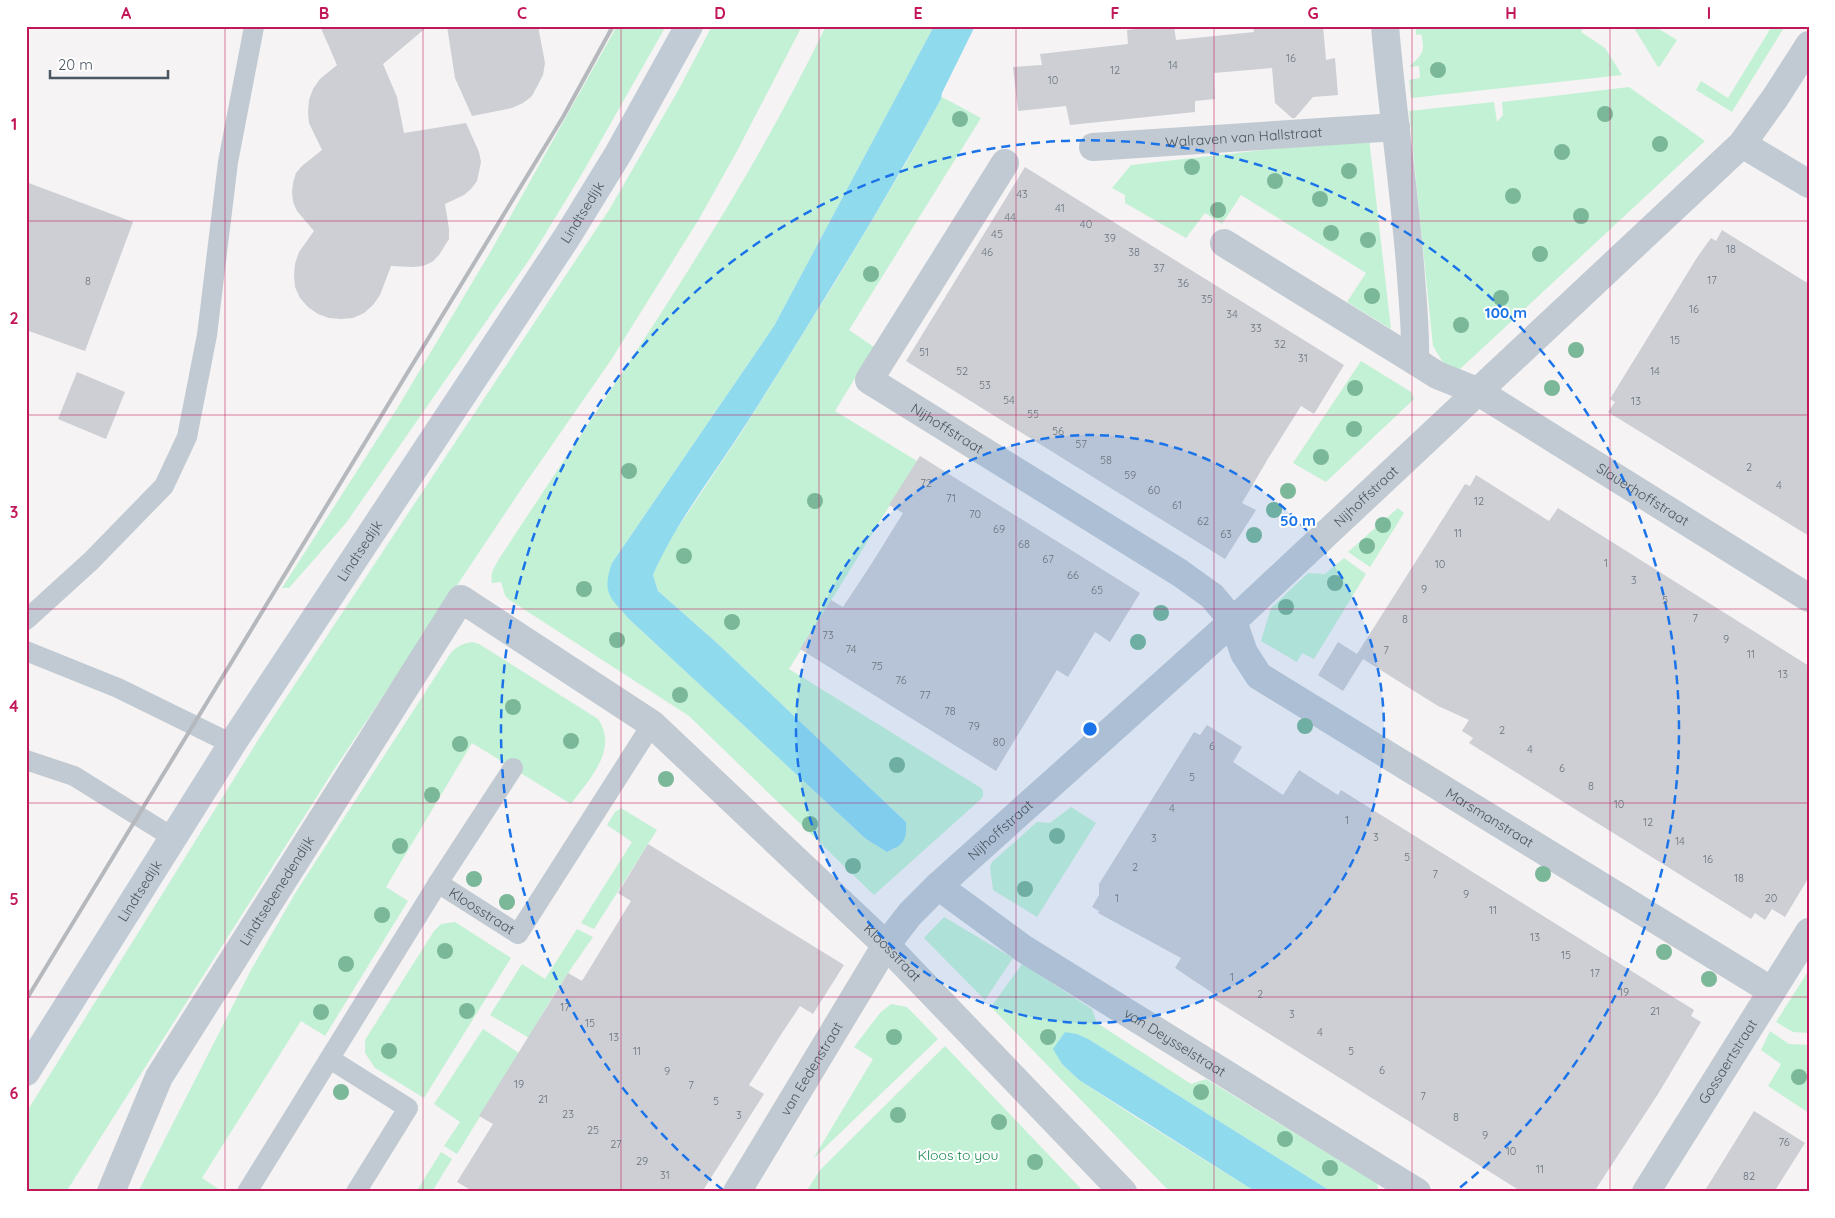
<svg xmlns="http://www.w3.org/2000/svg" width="1835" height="1218" font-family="Quicksand,sans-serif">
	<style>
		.green { fill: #c3f1d5 }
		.water { fill: #90daee }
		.building { fill: #cdcfd5 }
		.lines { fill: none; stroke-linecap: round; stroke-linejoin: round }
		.service { stroke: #c1cad2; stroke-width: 20 }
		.minor { stroke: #c1cad2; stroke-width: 28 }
		.secondary { stroke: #c1cbd6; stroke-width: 28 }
		.rail { stroke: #b5b8bd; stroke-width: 4 }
		.tree { fill: #7bb799 }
		.grid { fill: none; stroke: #c2185b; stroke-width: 1; stroke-opacity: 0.55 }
		.ring { fill: none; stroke: #1a73e8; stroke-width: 2.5; stroke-dasharray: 9 6 }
		.labels { text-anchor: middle; stroke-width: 4; stroke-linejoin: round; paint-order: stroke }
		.number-label { font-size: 11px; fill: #6b747e }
		.street-label { font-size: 14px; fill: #4a5661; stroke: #fff }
		.park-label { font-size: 14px; fill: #17864f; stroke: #fff }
		.centre { fill: #1a73e8; stroke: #fff; stroke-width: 2.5 }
		.ring-label { font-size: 15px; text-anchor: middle; font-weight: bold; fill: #1a73e8; stroke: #fff; stroke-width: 4; stroke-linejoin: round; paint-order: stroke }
		.neatline { fill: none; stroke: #c2185b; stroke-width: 2 }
		.grid-label { font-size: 16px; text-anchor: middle; font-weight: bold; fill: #c2185b }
	</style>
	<rect width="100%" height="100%" fill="#f5f3f3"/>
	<!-- green -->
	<g class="green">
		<path d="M617,26H666L583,172L533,254L346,523L289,588H282L398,407L491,251Z"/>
		<path d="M712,26H802L736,153L699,219L611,360L520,491L335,768L66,1192H26V1113L260,737L609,210L679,89Z"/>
		<path d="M826,26H934L774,326L612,563L630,620L866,839L887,852L895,849L906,822L717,643L658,591L653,575L667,544L741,433L839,276L906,163L942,97L981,118L849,330L874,347L835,411L917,461L789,669L981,788C984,792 984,795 981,799L874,895L689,716L508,599L505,595L501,582L492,583C490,573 494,568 499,559C613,384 735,214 826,26Z"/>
		<path d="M1416,26H1584L1581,32L1605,48L1622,75L1411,98L1409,80L1420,78L1419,66L1409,67C1422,54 1426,53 1421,34L1416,35Z"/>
		<path d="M1636,26H1654L1677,40L1660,66L1658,67L1634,28Z"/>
		<path d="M1772,26H1785L1732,112L1696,90L1701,81L1728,98Z"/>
		<path d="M1629,87L1705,141L1459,370L1444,364L1433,346L1409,111L1494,102L1497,122L1503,115L1502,102Z"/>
		<path d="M1369,138L1391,329L1347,302L1366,273L1241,195L1222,224L1205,213L1186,238L1125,203V195L1112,188L1131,165Z"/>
		<path d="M1361,361L1411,392L1414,399L1326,482L1293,463Z"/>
		<path d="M1398,508L1404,513L1370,567L1348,552Z"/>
		<path d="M1344,558L1366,574L1314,659L1302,653L1297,662L1261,641L1271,608L1308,573L1325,574Z"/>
		<path d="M472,642L479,644L598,719C619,750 589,779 571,804L472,743L386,887L408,901L325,1036L301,1021L202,1178L223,1192H138L251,970L296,892L450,654C457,646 462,644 472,642Z"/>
		<path d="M1071,807L1096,823L1037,917L993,890L990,867L992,862L1037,822L1050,823Z"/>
		<path d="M621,808L657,830L594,929L581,923L632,842L607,825L615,812Z"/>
		<path d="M944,917L1013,958L985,1000L924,938Z"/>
		<path d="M455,922L511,958L424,1098L375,1068L365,1053V1040L434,931L441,924Z"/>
		<path d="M577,929L593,937C570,970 547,1003 529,1038L490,1015L522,964L545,979Z"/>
		<path d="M1022,964L1092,1009L1097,1023L1191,1084L1206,1079L1377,1183L1379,1192H1332L1090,1040L1062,1064L1079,1080L1134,1116L1256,1192H1170L991,1007Z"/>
		<path d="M1809,970V1033L1793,1032L1776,1022Z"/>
		<path d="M891,1004L907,1007L938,1039L813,1159L873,1059L854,1047L880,1013Z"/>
		<path d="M483,1029L519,1053L457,1154L444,1146L460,1122L434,1104Z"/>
		<path d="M1770,1031L1789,1044L1809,1045V1113L1768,1086L1781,1064L1761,1050Z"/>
		<path d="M945,1046L1084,1192H806L820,1170Z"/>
		<path d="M441,1152L452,1159L432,1192H416Z"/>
	</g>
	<!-- water -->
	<g class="water">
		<path d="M934,26H975L942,93L941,99C881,209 815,315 748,421C716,472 677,520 653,575L658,591L717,643L906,822C907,840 904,845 887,852L866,839L630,620C611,598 601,594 612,563L774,326Z"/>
		<path d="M1065,1032L1077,1034L1090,1040L1332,1192H1256L1079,1080L1062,1064L1053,1049Z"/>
	</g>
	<!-- building -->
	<g class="building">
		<path d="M320,26H428L383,64L397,97L404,133L466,123L479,152L481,162L477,181L471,189L464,195L445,204L449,229V239L439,255L432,262L423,266L413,267L391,266L380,295L373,305L364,313L353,318L341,319L329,318L318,314L308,307L300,298L295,287L294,275L295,264L299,252L314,231L297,211L293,202L292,192L293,183L296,173L302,166L322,150L309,123L308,112L309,100L313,89L320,79L337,65Z"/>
		<path d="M447,26H538L545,63L543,75L532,96L523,103L512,108L472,116L455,78Z"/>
		<path d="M1164,26H1174L1176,40L1254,32L1253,26H1323L1326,60L1335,58L1338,95L1313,97L1295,118H1292L1275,103L1272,68L1214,73L1215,99L1195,101V112L1070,125L1066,106L1018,111L1013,67L1042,65L1040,54L1128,44L1127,30Z"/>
		<path d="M1025,167L1344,365L1314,414L1301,406L1269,457L1242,503L1256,510L1225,559L906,361Z"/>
		<path d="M26,182L133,222L85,351L26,330Z"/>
		<path d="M1722,230L1809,284V536L1608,412L1615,402L1610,399L1698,256L1711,238L1716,241Z"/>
		<path d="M77,372L125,392L106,439L58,419Z"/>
		<path d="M920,456L1140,593L1110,642L1095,632L1068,677L1057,670L996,771L800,649L831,600L843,607L872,563L903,513L889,505Z"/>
		<path d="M1476,475L1549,521L1558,508L1809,666V877L1785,917L1772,909L1765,920L1755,913L1751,919L1469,743L1473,738L1462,731L1469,720L1438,706L1363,659L1343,691L1318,675L1338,642L1357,654L1465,484L1470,486Z"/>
		<path d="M1207,725L1242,747L1233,762L1283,795L1299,770L1338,795L1341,790L1694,1010L1691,1016L1701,1022L1658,1094L1594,1192H1522L1212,998L1214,994L1175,968L1181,958L1098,913L1099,911L1092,907L1099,895V884L1194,732L1200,735Z"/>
		<path d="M648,844L844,965L813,1014L800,1006L782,1033L749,1085L764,1094L702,1192H474L457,1182L493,1124L479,1116L568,973L582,981L631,901L618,893Z"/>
		<path d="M1754,1111L1805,1143L1774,1192H1704Z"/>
	</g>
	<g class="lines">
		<!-- service -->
		<g class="service">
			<path d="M26,620L91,561L164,486L187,437L207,335L228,162L254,27"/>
			<path d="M26,651L118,688L232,744"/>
			<path d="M26,760L74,776L172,837"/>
			<path id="s1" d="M438,883L518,934L652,724"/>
			<path d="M330,1059L408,1108L356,1192"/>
			<path d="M247,1192L438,883L513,768"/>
		</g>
		<!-- minor -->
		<g class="minor">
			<path d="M1385,26C1392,110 1405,193 1411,277C1413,305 1416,333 1415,361"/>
			<path d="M1742,144L1809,184"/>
			<path id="s2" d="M1093,147L1396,127"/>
			<path id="s3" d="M1005,163L869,380L1180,573L1212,596L1233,621L1244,653L1259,676L1772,991"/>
			<path id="s4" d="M1224,243L1415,361L1437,375L1477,391L1809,598"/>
			<path id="s5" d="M938,886L1024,949L1417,1192"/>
			<path id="s6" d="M111,1192L159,1077L461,599L652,724L886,945L1123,1192"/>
			<path id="s7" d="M737,1192L886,945L910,914L938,886L1233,621L1742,144L1775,98L1809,45"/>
			<path id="s8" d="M1646,1192L1809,932"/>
		</g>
		<!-- secondary -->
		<path class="secondary" id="s9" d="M26,1072L232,744L567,237L618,154L689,26"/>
		<!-- rail -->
		<path class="rail" d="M26,1000L563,117L613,26"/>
	</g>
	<!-- trees -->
	<g class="tree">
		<circle cx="1438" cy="70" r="8"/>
		<circle cx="1605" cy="114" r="8"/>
		<circle cx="960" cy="119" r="8"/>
		<circle cx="1660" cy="144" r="8"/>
		<circle cx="1562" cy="152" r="8"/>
		<circle cx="1192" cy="167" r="8"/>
		<circle cx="1349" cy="171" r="8"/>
		<circle cx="1275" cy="181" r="8"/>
		<circle cx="1513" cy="196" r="8"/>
		<circle cx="1320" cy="199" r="8"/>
		<circle cx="1218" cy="210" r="8"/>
		<circle cx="1581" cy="216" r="8"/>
		<circle cx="1331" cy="233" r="8"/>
		<circle cx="1368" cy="240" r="8"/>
		<circle cx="1540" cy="254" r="8"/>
		<circle cx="871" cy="274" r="8"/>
		<circle cx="1372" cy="296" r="8"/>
		<circle cx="1501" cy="298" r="8"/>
		<circle cx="1461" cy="325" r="8"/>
		<circle cx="1576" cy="350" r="8"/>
		<circle cx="1355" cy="388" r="8"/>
		<circle cx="1552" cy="388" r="8"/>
		<circle cx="1354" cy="429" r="8"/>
		<circle cx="1321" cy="457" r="8"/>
		<circle cx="629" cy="471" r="8"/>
		<circle cx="1288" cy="491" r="8"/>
		<circle cx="815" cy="501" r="8"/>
		<circle cx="1274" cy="510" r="8"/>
		<circle cx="1383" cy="525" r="8"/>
		<circle cx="1254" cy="535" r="8"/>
		<circle cx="1367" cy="546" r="8"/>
		<circle cx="684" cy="556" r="8"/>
		<circle cx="1335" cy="583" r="8"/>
		<circle cx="584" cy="589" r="8"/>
		<circle cx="1286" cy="607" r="8"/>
		<circle cx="1161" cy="613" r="8"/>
		<circle cx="732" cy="622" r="8"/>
		<circle cx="617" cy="640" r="8"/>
		<circle cx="1138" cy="642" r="8"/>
		<circle cx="680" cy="695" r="8"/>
		<circle cx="513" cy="707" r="8"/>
		<circle cx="1305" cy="726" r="8"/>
		<circle cx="571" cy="741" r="8"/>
		<circle cx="460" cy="744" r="8"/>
		<circle cx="897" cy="765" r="8"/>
		<circle cx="666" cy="779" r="8"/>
		<circle cx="432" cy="795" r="8"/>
		<circle cx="810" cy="824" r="8"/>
		<circle cx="1057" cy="836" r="8"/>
		<circle cx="400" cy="846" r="8"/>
		<circle cx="853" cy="866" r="8"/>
		<circle cx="1543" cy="874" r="8"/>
		<circle cx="474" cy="879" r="8"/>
		<circle cx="1025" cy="889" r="8"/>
		<circle cx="507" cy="902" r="8"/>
		<circle cx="382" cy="915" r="8"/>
		<circle cx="445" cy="951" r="8"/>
		<circle cx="1664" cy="952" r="8"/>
		<circle cx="346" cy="964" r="8"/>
		<circle cx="1709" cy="979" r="8"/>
		<circle cx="467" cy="1011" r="8"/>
		<circle cx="321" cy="1012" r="8"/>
		<circle cx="894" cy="1037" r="8"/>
		<circle cx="1048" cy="1037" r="8"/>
		<circle cx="389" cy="1051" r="8"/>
		<circle cx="1799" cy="1077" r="8"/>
		<circle cx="341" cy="1092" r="8"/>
		<circle cx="1201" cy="1092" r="8"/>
		<circle cx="898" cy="1115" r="8"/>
		<circle cx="999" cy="1122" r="8"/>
		<circle cx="1285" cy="1139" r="8"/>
		<circle cx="1035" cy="1162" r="8"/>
		<circle cx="1330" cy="1168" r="8"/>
	</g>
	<!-- grid -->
	<path class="grid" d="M225,26V1192M423,26V1192M621,26V1192M819,26V1192M1016,26V1192M1214,26V1192M1412,26V1192M1610,26V1192M26,221H1809M26,415H1809M26,609H1809M26,803H1809M26,997H1809"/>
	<!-- distance rings -->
	<circle cx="1090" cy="729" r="294" fill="#1a73e8" fill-opacity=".12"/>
	<g class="ring">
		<circle cx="1090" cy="729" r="294"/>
		<path d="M723 1190A589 589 0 1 1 1457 1190"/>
	</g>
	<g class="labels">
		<!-- number labels -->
		<g class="number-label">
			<text x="1291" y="62">16</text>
			<text x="1173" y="69">14</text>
			<text x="1115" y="74">12</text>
			<text x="1053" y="84">10</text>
			<text x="1022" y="198">43</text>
			<text x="1060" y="212">41</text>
			<text x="1010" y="221">44</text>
			<text x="1086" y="228">40</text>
			<text x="997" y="238">45</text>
			<text x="1110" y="242">39</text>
			<text x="1731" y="253">18</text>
			<text x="987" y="256">46</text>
			<text x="1134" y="256">38</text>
			<text x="1159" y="272">37</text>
			<text x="1712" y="284">17</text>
			<text x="88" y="285">8</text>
			<text x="1183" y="287">36</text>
			<text x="1207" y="303">35</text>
			<text x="1694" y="313">16</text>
			<text x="1232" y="318">34</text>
			<text x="1256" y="332">33</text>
			<text x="1675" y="344">15</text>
			<text x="1280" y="348">32</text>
			<text x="924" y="356">51</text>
			<text x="1303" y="362">31</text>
			<text x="962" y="375">52</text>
			<text x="1655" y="375">14</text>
			<text x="985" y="389">53</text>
			<text x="1009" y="404">54</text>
			<text x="1636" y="405">13</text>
			<text x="1033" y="418">55</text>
			<text x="1058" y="435">56</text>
			<text x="1081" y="448">57</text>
			<text x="1106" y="464">58</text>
			<text x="1749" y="471">2</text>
			<text x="1130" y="479">59</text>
			<text x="926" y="487">72</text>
			<text x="1779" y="489">4</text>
			<text x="1154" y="494">60</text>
			<text x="951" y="502">71</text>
			<text x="1479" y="505">12</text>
			<text x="1177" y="509">61</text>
			<text x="975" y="518">70</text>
			<text x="1203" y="525">62</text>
			<text x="999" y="533">69</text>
			<text x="1458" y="537">11</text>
			<text x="1226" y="538">63</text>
			<text x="1024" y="548">68</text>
			<text x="1048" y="563">67</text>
			<text x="1606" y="567">1</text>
			<text x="1440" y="568">10</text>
			<text x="1073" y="579">66</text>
			<text x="1634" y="584">3</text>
			<text x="1424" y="593">9</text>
			<text x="1097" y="594">65</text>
			<text x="1665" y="604">5</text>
			<text x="1695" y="622">7</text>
			<text x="1405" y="623">8</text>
			<text x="828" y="639">73</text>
			<text x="1726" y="643">9</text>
			<text x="851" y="653">74</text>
			<text x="1386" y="654">7</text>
			<text x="1751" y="658">11</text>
			<text x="877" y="670">75</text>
			<text x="1783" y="678">13</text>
			<text x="901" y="684">76</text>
			<text x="925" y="699">77</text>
			<text x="950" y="715">78</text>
			<text x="974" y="730">79</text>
			<text x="1502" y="734">2</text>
			<text x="999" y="746">80</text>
			<text x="1212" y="750">6</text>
			<text x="1530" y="753">4</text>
			<text x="1562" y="772">6</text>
			<text x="1192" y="781">5</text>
			<text x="1591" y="790">8</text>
			<text x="1619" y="808">10</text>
			<text x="1172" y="812">4</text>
			<text x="1347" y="824">1</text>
			<text x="1648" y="826">12</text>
			<text x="1376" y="841">3</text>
			<text x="1154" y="842">3</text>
			<text x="1680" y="845">14</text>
			<text x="1407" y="861">5</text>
			<text x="1708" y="863">16</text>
			<text x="1135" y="871">2</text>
			<text x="1435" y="878">7</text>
			<text x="1739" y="882">18</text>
			<text x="1466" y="898">9</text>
			<text x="1117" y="902">1</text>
			<text x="1771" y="902">20</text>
			<text x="1493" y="914">11</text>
			<text x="1535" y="941">13</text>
			<text x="1566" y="959">15</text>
			<text x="1595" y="977">17</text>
			<text x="1232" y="981">1</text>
			<text x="1624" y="996">19</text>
			<text x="1260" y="998">2</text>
			<text x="565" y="1011">17</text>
			<text x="1655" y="1015">21</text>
			<text x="1292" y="1018">3</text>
			<text x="590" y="1027">15</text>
			<text x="1320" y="1036">4</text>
			<text x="614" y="1041">13</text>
			<text x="637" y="1055">11</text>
			<text x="1351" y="1055">5</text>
			<text x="1382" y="1074">6</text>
			<text x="667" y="1075">9</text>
			<text x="519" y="1088">19</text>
			<text x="691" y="1089">7</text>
			<text x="1423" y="1100">7</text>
			<text x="543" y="1103">21</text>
			<text x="716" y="1105">5</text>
			<text x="568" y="1118">23</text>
			<text x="739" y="1119">3</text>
			<text x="1456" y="1121">8</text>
			<text x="593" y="1134">25</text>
			<text x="1485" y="1139">9</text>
			<text x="1784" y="1146">76</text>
			<text x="616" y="1148">27</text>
			<text x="1511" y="1155">10</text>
			<text x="642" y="1165">29</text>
			<text x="1540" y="1173">11</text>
			<text x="665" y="1179">31</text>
			<text x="1749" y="1180">82</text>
		</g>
		<!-- street labels -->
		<g class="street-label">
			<text dy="5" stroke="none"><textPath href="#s2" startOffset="151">Walraven van Hallstraat</textPath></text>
			<text dy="5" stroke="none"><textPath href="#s9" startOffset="1024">Lindtsedijk</textPath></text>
			<text dy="5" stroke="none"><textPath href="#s3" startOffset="348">Nijhoffstraat</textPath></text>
			<text dy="5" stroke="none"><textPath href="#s4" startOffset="489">Slauerhoffstraat</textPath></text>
			<text dy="5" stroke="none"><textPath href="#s7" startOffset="946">Nijhoffstraat</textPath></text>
			<text dy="5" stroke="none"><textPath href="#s9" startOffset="619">Lindtsedijk</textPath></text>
			<text dy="5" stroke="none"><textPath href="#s3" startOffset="1026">Marsmanstraat</textPath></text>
			<text dy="5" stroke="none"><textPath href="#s7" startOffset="451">Nijhoffstraat</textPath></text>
			<text dy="5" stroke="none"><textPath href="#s9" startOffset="214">Lindtsedijk</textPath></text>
			<text dy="5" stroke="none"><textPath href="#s6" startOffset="345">Lindtsebenedendijk</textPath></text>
			<text dy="5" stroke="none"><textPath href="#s1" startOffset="52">Kloosstraat</textPath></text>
			<text dy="5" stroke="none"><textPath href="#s6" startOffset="1250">Kloosstraat</textPath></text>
			<text dy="5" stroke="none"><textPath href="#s5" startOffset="284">van Deysselstraat</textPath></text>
			<text dy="5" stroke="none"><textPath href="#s8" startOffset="154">Gossaertstraat</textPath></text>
			<text dy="5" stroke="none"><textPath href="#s7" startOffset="144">van Eedenstraat</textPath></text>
		</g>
		<!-- park labels -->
		<g class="park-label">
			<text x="958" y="1160">Kloos to you</text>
		</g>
	</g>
	<circle cx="1090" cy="729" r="8" class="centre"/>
	<g class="ring-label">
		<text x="1506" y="318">100 m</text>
		<text x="1298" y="526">50 m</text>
	</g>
	<!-- border -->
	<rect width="1835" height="1218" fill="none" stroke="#ffffff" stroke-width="55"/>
	<!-- scale -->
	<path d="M50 70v8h118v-8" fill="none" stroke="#4a5661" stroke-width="2.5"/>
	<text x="58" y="70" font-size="15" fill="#4a5661" stroke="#ffffff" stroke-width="4" paint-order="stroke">20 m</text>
	<rect x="28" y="28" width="1780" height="1162" class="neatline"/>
	<g class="grid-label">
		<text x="126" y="19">A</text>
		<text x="324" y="19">B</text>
		<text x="522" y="19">C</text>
		<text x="720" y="19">D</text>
		<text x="918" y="19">E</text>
		<text x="1115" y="19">F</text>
		<text x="1313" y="19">G</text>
		<text x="1511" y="19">H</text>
		<text x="1709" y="19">I</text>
		<text x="14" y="130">1</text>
		<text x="14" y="324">2</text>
		<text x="14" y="518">3</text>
		<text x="14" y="712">4</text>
		<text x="14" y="905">5</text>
		<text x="14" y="1099">6</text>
	</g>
</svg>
